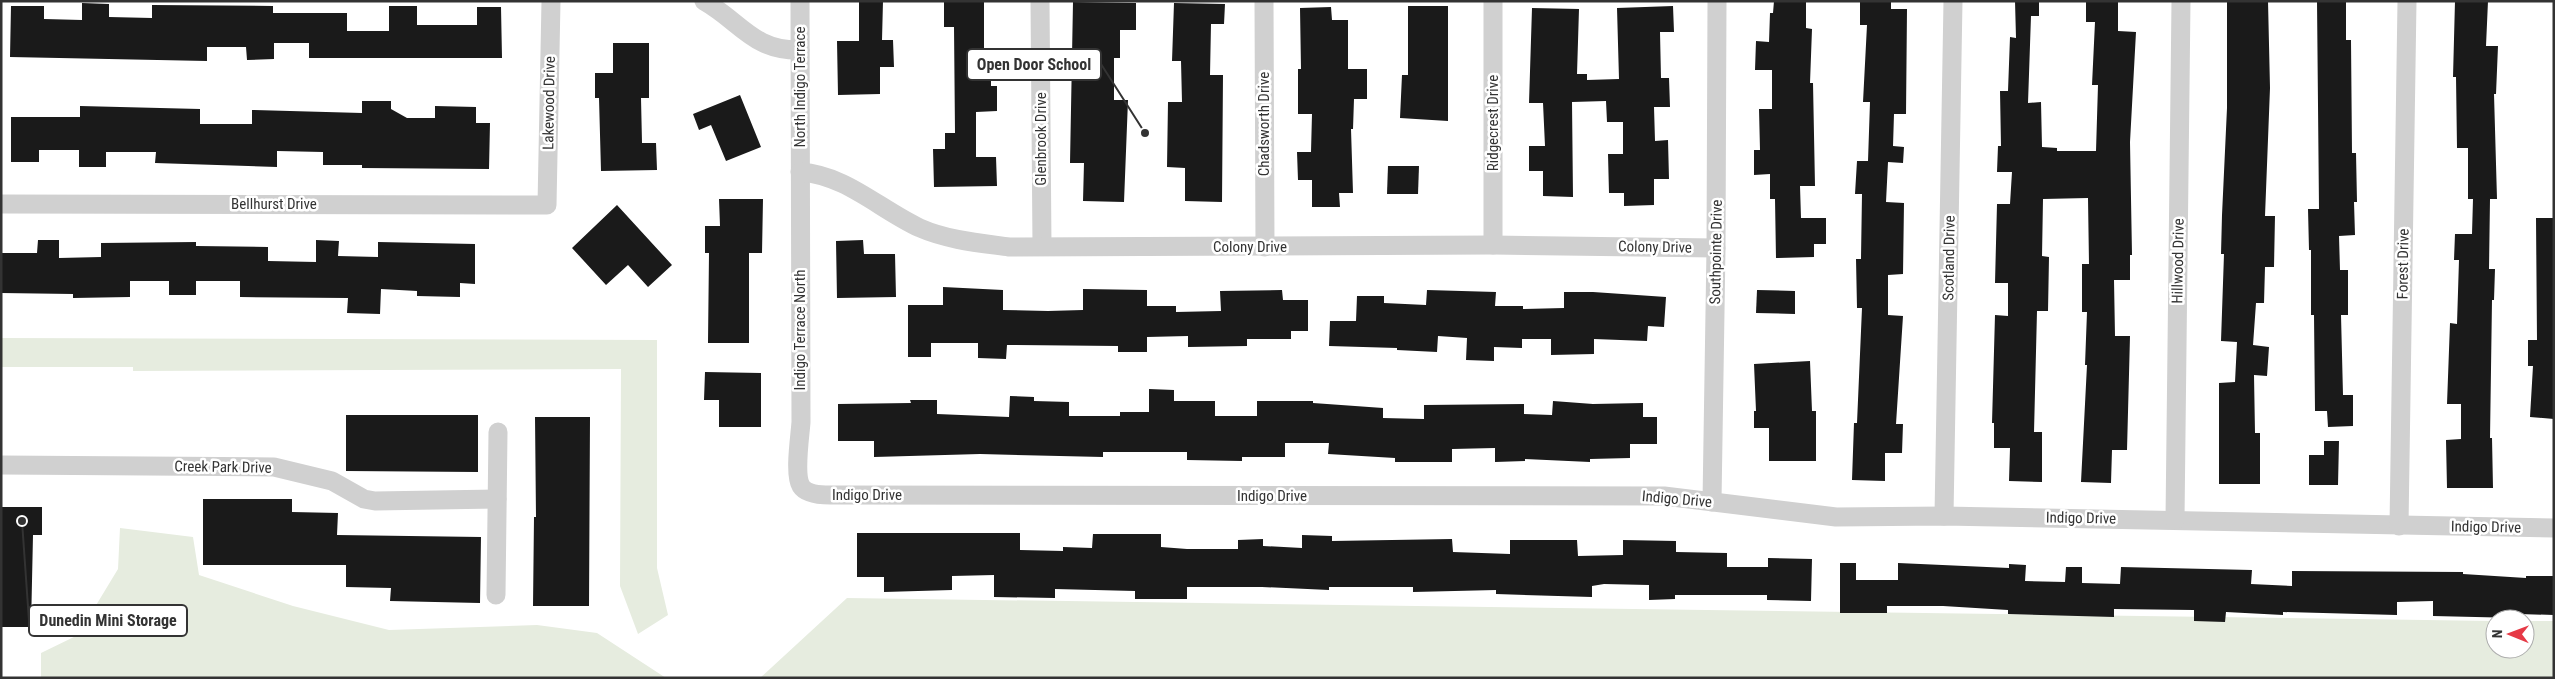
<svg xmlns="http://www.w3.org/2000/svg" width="2555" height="679" font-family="'Roboto Condensed',sans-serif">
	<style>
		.green { fill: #e6ecdf }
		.building { fill: #1a1a1a }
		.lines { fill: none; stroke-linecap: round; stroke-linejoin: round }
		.street { stroke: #d0d0d0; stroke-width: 19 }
		.labels { text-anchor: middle; stroke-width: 5; stroke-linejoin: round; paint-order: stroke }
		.street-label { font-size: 15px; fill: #333; stroke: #fff }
		.leader { fill: none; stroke: #333; stroke-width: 2 }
		.callout-dot { fill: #333; stroke: #fff; stroke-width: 2 }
		.callout { fill: #fff; stroke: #333; stroke-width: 2 }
		.callout-label { font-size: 16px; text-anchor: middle; font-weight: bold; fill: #333 }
	</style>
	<rect width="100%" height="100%" fill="#fff"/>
	<!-- green -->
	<g class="green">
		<path d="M1,338L657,340V568L668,615L638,634L620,586L621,369L135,371H133V367H1Z"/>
		<path d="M120,528L193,537L199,575L293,606L389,630L537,625L597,633L666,678H41V653L78,635L118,569Z"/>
		<path d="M847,598L2495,621V649H2525V621H2554V678H760Z"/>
	</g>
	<!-- building -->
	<g class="building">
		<path d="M859,1H883L882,40H893L894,67H880V94L838,95L837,41H859Z"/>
		<path d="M944,1H984V54H991V86H997V111L976,112V157H996L997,186L934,187L933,149H945V133H955L954,27H944Z"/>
		<path d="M1774,1H1806V28L1812,29L1810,83H1813L1815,186H1800L1801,218H1826V244H1814V257L1776,258L1775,199H1770V174L1754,175V150H1760L1759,109H1772V70H1755L1756,41L1769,42L1770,13H1773Z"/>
		<path d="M1860,1H1891V9H1907L1906,114H1894L1893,146L1904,147L1903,163L1888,162L1886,202L1904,203L1903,274L1888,275V315L1903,316L1896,424H1903L1902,453H1885V481L1852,480L1854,423H1857L1862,308H1857L1856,259H1861L1862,194H1855L1857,161H1868L1870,102H1863L1867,25H1860Z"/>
		<path d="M2015,1H2039V16H2031L2028,103L2041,102L2042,147L2057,148V151H2096L2098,85H2092L2095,22H2086V1H2118V31L2136,32L2130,142L2132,255H2130V280H2114L2115,336H2130L2127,450H2112L2111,483L2081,482L2087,365H2085L2087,312H2082V264H2089L2088,198L2043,199L2042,256L2049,257L2048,311H2037L2034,432H2042V482L2009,481L2010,448H1994V423H1992L1995,315L2008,316V283H1995L1997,204H2010L2012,172H1997L1998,146H2001L2000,91H2008L2010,37L2016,38Z"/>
		<path d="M2227,1H2268L2270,88L2265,216H2275L2274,267H2265L2264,303H2256L2253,345L2269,347L2267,376L2254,375L2255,433H2260V484H2219V383L2235,382L2237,342L2221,341L2224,254H2221L2222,215L2227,108Z"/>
		<path d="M2317,1H2346V40H2351L2352,153H2356L2357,202H2354L2355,235L2339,236L2340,270H2348V315H2341L2343,395H2353V426L2328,427L2327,411H2315L2314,315H2311V250H2309L2308,209H2319Z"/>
		<path d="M2455,1H2488L2486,46H2498L2496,94H2494L2497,199H2490L2489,269H2495L2494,300H2492L2490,438H2492L2493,488H2447L2446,440L2461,439V404H2447L2450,323L2457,324L2459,260H2454L2455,234H2472L2473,199H2468V148H2457L2456,77H2453Z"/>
		<path d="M1073,2L1136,3V30H1120V58H1114V100H1128L1124,202L1083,201L1084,163H1070Z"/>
		<path d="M82,3L109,4V17L152,18V5L273,6V13H347V31H389V6H417V25H477V7H501L502,58H309V43H274V59L247,60L246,47H207V61L10,57L11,6H44V19L82,20Z"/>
		<path d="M1174,3L1225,4L1224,24H1211L1210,75H1223L1222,202L1185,201V168L1167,167L1168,102H1182L1181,61H1172Z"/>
		<path d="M1408,6H1448V121L1400,118L1402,75H1408Z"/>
		<path d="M1673,6L1674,32H1660L1661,78H1669L1670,107H1654L1655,141L1668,140L1669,179H1654V205L1624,206V193H1609L1608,154H1623V122H1607L1606,101L1572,102L1573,197L1543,196V171H1529V146H1545L1543,103H1529L1532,8L1579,9L1577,74H1587V80L1619,79L1617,8Z"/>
		<path d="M1331,7L1332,20H1348V69H1367V99H1354L1353,129H1351L1353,193H1339L1340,207H1312V180H1298L1297,152H1311L1312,114H1298V69H1301L1300,8Z"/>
		<path d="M613,43H649V98H641L642,143H656L657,170L601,171L599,98H595V73H613Z"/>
		<path d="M740,95L761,147L726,161L711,125L699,130L693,114Z"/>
		<path d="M362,101H391V109L407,118H435V106L476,107V123H490L489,169L362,168V165H323V152L277,151V167L155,163L156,152H106V167H79V150H39V162H11V117H80V106L200,109V124H252V110L362,113Z"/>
		<path d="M1388,166H1419L1418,194H1387Z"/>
		<path d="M719,199H763L762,253H749V343H708L709,253H705V226H720Z"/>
		<path d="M617,205L672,265L648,287L628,265L606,285L572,248Z"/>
		<path d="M2536,218H2554V419L2530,417L2533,366H2528V340H2537Z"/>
		<path d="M38,240H59V258L101,257V243L196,242V246L268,247V261L316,262V240L339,241L338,256L378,257V242L475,244V284L460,283V297L417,296V291L381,289L380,314L347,313L348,298L240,297V281H196V295H169V281H130V297L73,298V294L1,293L2,253H37Z"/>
		<path d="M863,240L864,254H895L896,297L837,298L836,241Z"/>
		<path d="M943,287L1003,290V310L1048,311L1083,310V289L1147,290V306H1176V312L1221,311L1220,291L1282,290L1283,300H1308V331H1291V339H1247V346L1188,347V336L1147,337V352H1118V346L1007,345L1006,359L978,358V343H931V357H908V305H943Z"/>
		<path d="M1427,290L1496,292L1495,306H1523V309L1564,308V292H1593L1666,297L1664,327L1648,326L1647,341L1594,339V354L1551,355V339H1522V348L1494,347V361L1466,360L1467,338L1438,336L1437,352L1397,350V348L1329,346L1330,321H1356L1357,296H1384V303L1426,305Z"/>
		<path d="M1757,290L1795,291V314L1756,313Z"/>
		<path d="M1810,361L1812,411H1816V461H1769V428H1754V411H1756L1754,364Z"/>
		<path d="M705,372L761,373V427H719V400H704Z"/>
		<path d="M1149,389L1174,390V401H1215V416H1257V401H1313V403L1383,408V418L1424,419V405L1524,404V414L1552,415L1553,401L1593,404L1643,403V417H1657V444H1630V458L1590,459V462L1525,459V461L1495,462V448L1452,449V462H1395V458L1328,454L1329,443H1285V457H1242V461L1187,460V452H1103V457L980,454L874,457V441H838V404L911,403L910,400H937V414L1009,417L1010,396L1034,397V401L1069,402V416H1120V412H1149Z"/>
		<path d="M346,415H478V472L346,471Z"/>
		<path d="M535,417H590L589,606H533L534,517H536Z"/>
		<path d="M2324,441H2339L2338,485H2309V455H2324Z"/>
		<path d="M203,499H292V512L338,513L337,535L481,537L480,603L390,601L391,588L346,587V565H203Z"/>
		<path d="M1,507H42V535H33L31,627H1Z"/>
		<path d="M857,533H1020V550L1063,551V547L1092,548L1093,534H1161V547L1187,549H1238V540L1263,539V546L1302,548V535L1332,536V541L1452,539L1453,552L1510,554V540H1577L1578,556L1623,555V540L1676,541V552L1727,553V567H1768V558L1812,559L1811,601L1767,600V595H1675V599L1649,600V585L1604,584L1592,586V597L1496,594V590L1413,592V587H1329V590L1262,587H1187V599H1135V591L1055,589V598L994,597V575L952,576V590L884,592V577H857Z"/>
		<path d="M1840,563H1856V580H1898V563L2009,568V564L2026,565L2025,581L2065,582L2066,567H2082V583L2120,584L2121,567L2252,570L2251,584L2292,586V571L2463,572V574L2526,578V576H2554V615L2519,614L2518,618L2433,616V601L2397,602V615L2283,612V615L2226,612L2225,622L2194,621V610L2114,609V617L2008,614V610L1943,606H1887V613H1840Z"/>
	</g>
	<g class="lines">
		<!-- street -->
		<g class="street">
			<path d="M704,1C741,22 753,51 800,50"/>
			<path d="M800,1L801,422C800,437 794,474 801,486C806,494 821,495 830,495L1664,496L1836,517L1944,516L2554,528"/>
			<path d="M1040,1L1042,246"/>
			<path d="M1264,1L1265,247"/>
			<path d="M800,172C846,175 879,209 920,228C947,240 980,243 1009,247L1493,245L1716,248"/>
			<path d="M1,204L547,205L551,1"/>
			<path d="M1493,245V1"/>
			<path d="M1,465L274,467L332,481L364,499L375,501L497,499"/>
			<path d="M1712,502L1716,248L1717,1"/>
			<path d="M1944,516L1953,1"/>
			<path d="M2175,520L2181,1"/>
			<path d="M2399,526L2407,1"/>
			<path d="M496,595L498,432"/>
		</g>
	</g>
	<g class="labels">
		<!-- street labels -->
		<g class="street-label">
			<text transform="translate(800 87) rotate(-90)" y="5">North Indigo Terrace</text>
			<text transform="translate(549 103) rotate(-89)" y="5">Lakewood Drive</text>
			<text transform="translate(1493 123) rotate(-90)" y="5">Ridgecrest Drive</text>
			<text transform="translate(1264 124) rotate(-90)" y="5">Chadsworth Drive</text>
			<text transform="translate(1041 139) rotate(-90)" y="5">Glenbrook Drive</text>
			<text x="274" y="209">Bellhurst Drive</text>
			<text x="1250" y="252">Colony Drive</text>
			<text transform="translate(1655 247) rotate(1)" y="5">Colony Drive</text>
			<text transform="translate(1716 252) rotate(-89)" y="5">Southpointe Drive</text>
			<text transform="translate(1949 258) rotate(-89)" y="5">Scotland Drive</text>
			<text transform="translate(2178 261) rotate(-89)" y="5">Hillwood Drive</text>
			<text transform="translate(2403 264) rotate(-89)" y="5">Forest Drive</text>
			<text transform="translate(800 330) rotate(-90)" y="5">Indigo Terrace North</text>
			<text transform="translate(223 467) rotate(1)" y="5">Creek Park Drive</text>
			<text x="867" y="500">Indigo Drive</text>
			<text x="1272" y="501">Indigo Drive</text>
			<text transform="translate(1677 499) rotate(5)" y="5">Indigo Drive</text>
			<text transform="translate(2081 518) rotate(1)" y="5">Indigo Drive</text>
			<text transform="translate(2486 527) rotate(1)" y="5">Indigo Drive</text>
		</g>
	</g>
	<!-- callouts -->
	<path class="leader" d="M1145 133L1101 64M22 521L29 621"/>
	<g class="callout-dot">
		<circle cx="1145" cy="133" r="5"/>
		<circle cx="22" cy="521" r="5"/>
	</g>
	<g class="callout">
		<rect x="967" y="49" width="134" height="31" rx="5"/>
		<rect x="29" y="605" width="158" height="31" rx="5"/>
	</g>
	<g class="callout-label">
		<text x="1034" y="70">Open Door School</text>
		<text x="108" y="626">Dunedin Mini Storage</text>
	</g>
	<!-- border -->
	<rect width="2555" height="679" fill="none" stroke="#333333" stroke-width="5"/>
	<!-- north arrow -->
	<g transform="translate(2510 634) rotate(271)"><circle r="24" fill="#ffffff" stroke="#adadad"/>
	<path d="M0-4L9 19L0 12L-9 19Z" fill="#e63946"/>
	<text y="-8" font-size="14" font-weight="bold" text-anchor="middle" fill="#333333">N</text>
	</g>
</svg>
